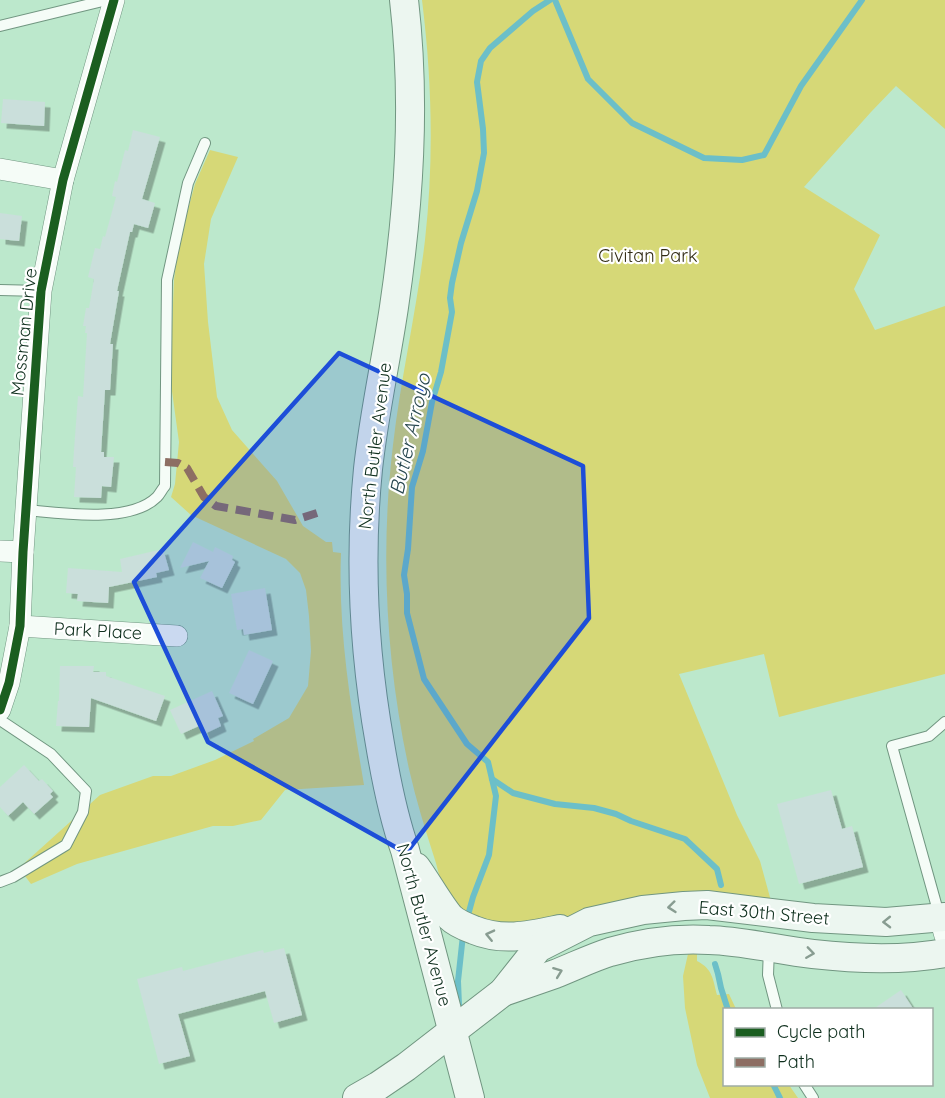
<svg xmlns="http://www.w3.org/2000/svg" width="945" height="1098" font-family="Quicksand,sans-serif">
	<style>
		.green { fill: #d6d877 }
		.lines { fill: none; stroke-linecap: round; stroke-linejoin: round }
		.stream { stroke: #6cbfc8; stroke-width: 6 }
		.building { fill: #cadfdb; filter: url(#shadow) }
		.service-casing { stroke: #719681; stroke-width: 12 }
		.minor-casing { stroke: #719681; stroke-width: 22 }
		.secondary-casing { stroke: #719681; stroke-width: 30 }
		.service { stroke: #f5fcf7; stroke-width: 10 }
		.minor { stroke: #f5fcf7; stroke-width: 21 }
		.secondary { stroke: #ecf6f0; stroke-width: 28 }
		.quiet { stroke: #8d6e63; stroke-width: 8; stroke-dasharray: 15 8; stroke-linecap: butt }
		.cycleway-casing { stroke: #fff; stroke-width: 13 }
		.cycleway { stroke: #1b5e20; stroke-width: 9 }
		.oneway { stroke: #889c91 }
		.marked { fill: #1d4ed8; fill-opacity: 0.2; stroke: #1d4ed8; stroke-width: 4.5; stroke-linejoin: round }
		.labels { text-anchor: middle; stroke-width: 4.5; stroke-linejoin: round; paint-order: stroke }
		.park-label { font-size: 18px; fill: #312b13; stroke: #fff }
		.street-label { font-size: 18px; fill: #0e2f1d; stroke: #fff }
		.water-label { font-size: 20px; font-style: italic; fill: #294850; stroke: #fff }
	</style>
	<defs>
		<filter id="shadow"><feDropShadow dx="5.5" dy="5.5" stdDeviation="0" flood-color="#0004"/></filter>
	</defs>
	<rect width="100%" height="100%" fill="#bce8cc"/>
	<!-- green -->
	<g class="green">
		<path d="M422,0H945V129L896,86L871,112L804,187L880,235L854,289L875,330L945,306V674L779,717L764,654L679,674L737,815L760,861L771,901L562,919L526,927L470,920C462,910 452,901 446,891C440,882 438,869 435,860C425,829 416,800 409,769C386,663 380,552 393,445C401,376 417,309 425,240C434,160 432,80 422,0Z"/>
		<path d="M210,150L238,157L211,219L204,264L208,322L217,397L232,430L277,481L303,526L326,542H332L333,552L341,553C338,631 351,708 364,785L285,790L261,820L233,826H213L77,864L31,884L19,868L100,795L153,776H171L215,760L254,741L253,739L289,718L308,686L311,651L309,616L306,590L300,573L286,559L191,515L171,497L175,484L179,442L170,377L174,280L179,242L195,184Z"/>
		<path d="M688,954H697V961C713,969 713,980 717,995L729,994L736,1009L724,1010V1084L789,1085L798,1098H710L697,1065L685,1008L683,976Z"/>
	</g>
	<g class="lines">
		<!-- stream -->
		<g class="stream">
			<path d="M555,0L588,79L632,123L704,158L742,160L764,155L801,86L862,0"/>
			<path d="M492,779L513,793L555,804L594,808L616,814L631,821L685,839L717,869L721,885"/>
			<path d="M467,919L473,897L489,855L496,796L488,762L467,744L424,679L407,613V594L404,575L408,549L412,487L423,451L432,402L441,372L452,312L450,298L452,283L461,243L477,191L484,153L483,129L477,82L481,61L490,48L533,11L550,0"/>
			<path d="M715,964L718,974L721,988L728,1010"/>
			<path d="M459,1005L458,981L463,935"/>
			<path d="M773,1084L780,1098"/>
		</g>
	</g>
	<!-- building -->
	<g class="building">
		<path d="M3,99L45,102L44,126L1,123Z"/>
		<path d="M133,130L160,137L142,199L155,203L148,228L134,224L132,232H130L117,291H119L110,344H113L110,390H105L101,452H104V457H114L111,487L102,486L101,498L74,497L76,467H73L74,450L78,396L83,397L87,333H85L86,326H83L86,308H89L94,279L88,277L95,248L100,249L103,236L105,237L116,197L112,196L115,181L117,182L125,150L128,151Z"/>
		<path d="M0,213L22,216L19,241L0,239Z"/>
		<path d="M193,542L213,552L215,547L233,556L232,560L235,562L222,588L200,578L209,561L180,568Z"/>
		<path d="M163,549L169,570L156,573L157,577L109,587L108,603L77,601L78,594L66,593L68,568L122,572L120,559Z"/>
		<path d="M265,588L272,630L244,635L243,629L237,630L231,594Z"/>
		<path d="M249,650L273,661L253,704L229,693Z"/>
		<path d="M60,666H94L93,672H106V676L165,696L156,721L91,698L89,727L56,726L58,701H59Z"/>
		<path d="M212,691L223,716L218,718L221,726L204,734L201,725L181,734L170,710Z"/>
		<path d="M24,765L39,781L42,779L53,791L50,794L53,797L34,814L23,802L8,816L0,807V787Z"/>
		<path d="M831,790L842,829L852,826L863,867L799,884L777,804Z"/>
		<path d="M284,948L302,1015L274,1023L265,991L178,1014L190,1056L159,1064L137,979L182,967L183,971L263,950L264,953Z"/>
		<path d="M901,990L914,1010H872Z"/>
	</g>
	<g class="lines">
		<!-- service casing -->
		<g class="service-casing">
			<g id="service">
				<path d="M0,26L107,0"/>
				<path d="M0,290L41,291"/>
				<path d="M26,510C60,513 130,524 157,497C160,494 162,489 165,486L167,280L188,183L205,143"/>
				<path d="M0,720L51,754L86,791L83,812L66,845L13,877L0,882"/>
				<path d="M940,918L892,746L929,736L945,722"/>
				<path d="M769,948L768,975L777,1010"/>
				<path d="M804,1084L813,1098"/>
			</g>
		</g>
		<!-- minor casing -->
		<g class="minor-casing">
			<g id="minor">
				<path d="M0,169L63,180"/>
				<path d="M0,551L23,552"/>
				<path d="M20,626L177,636"/>
				<path d="M0,710L9,683L20,626L23,552L41,291L63,180L114,0"/>
				<path d="M940,918L945,936"/>
			</g>
		</g>
		<!-- secondary casing -->
		<g class="secondary-casing">
			<g id="secondary">
				<path d="M404,0C416,103 409,205 394,307C386,361 374,414 368,469C359,560 364,654 380,744C386,780 393,816 405,850L470,1098"/>
				<path d="M416,867C427,882 439,904 450,917C456,923 466,927 474,930C503,942 531,935 560,929"/>
				<path d="M503,992C520,986 538,980 555,974C573,967 591,958 610,952C641,943 677,938 709,940C744,941 778,950 813,954C857,959 901,961 945,953"/>
				<path d="M357,1098L378,1086L406,1067L503,992L538,948L589,922L643,910L684,906L707,905L813,918L886,922L945,917"/>
			</g>
		</g>
		<!-- service -->
		<use href="#service" class="service"/>
		<!-- minor -->
		<use href="#minor" class="minor"/>
		<!-- secondary -->
		<use href="#secondary" class="secondary"/>
		<!-- quiet -->
		<path class="quiet" d="M165,462L178,463L187,468L204,497L216,506L295,520L317,513"/>
		<!-- cycleway casing -->
		<g class="cycleway-casing">
			<path id="cycleway" d="M0,710L9,683L20,626L23,552L41,291L63,180L114,0"/>
		</g>
		<!-- cycleway -->
		<use href="#cycleway" class="cycleway"/>
	</g>
	<!-- one-way arrows -->
	<defs><path id="oneway-chevron" d="M-2-3.5L2.5 0L-2 3.5" fill="none" stroke-width="1.6" stroke-linecap="round" stroke-linejoin="round" transform="scale(1.5)"/></defs>
	<g class="oneway">
		<use href="#oneway-chevron" transform="translate(672 907) rotate(174)"/>
		<use href="#oneway-chevron" transform="translate(887 922) rotate(179)"/>
		<use href="#oneway-chevron" transform="translate(490 935) rotate(-167)"/>
		<use href="#oneway-chevron" transform="translate(810 953) rotate(8)"/>
		<use href="#oneway-chevron" transform="translate(558 972) rotate(-21)"/>
	</g>
	<!-- marked area -->
	<path class="marked" d="M339,353L583,466L589,618L406,853L208,742L134,582Z"/>
	<g class="labels">
		<!-- park labels -->
		<g class="park-label">
			<text x="648" y="262">Civitan Park</text>
		</g>
		<!-- street labels -->
		<g class="street-label">
			<text transform="translate(24 332) rotate(-84)" y="6">Mossman Drive</text>
			<text transform="translate(375 446) rotate(-83)" y="6">North Butler Avenue</text>
			<text transform="translate(98 631) rotate(3)" y="6">Park Place</text>
			<text transform="translate(764 913) rotate(5)" y="6">East 30th Street</text>
			<text transform="translate(424 925) rotate(75)" y="6">North Butler Avenue</text>
		</g>
		<!-- water labels -->
		<g class="water-label">
			<text transform="translate(410 434) rotate(-77)" y="7">Butler Arroyo</text>
		</g>
	</g>
	<!-- legend -->
	<rect x="723" y="1008" width="210" height="78" fill="#ffffff" stroke="#9faca5" stroke-width="1.5"/>
	<rect x="735" y="1028" width="30" height="9" fill="#1b5e20" stroke="#9faca5" stroke-width="1.5"/>
	<text x="777" y="1038" font-size="18" fill="#0e2f1d">Cycle path</text>
	<rect x="735" y="1058" width="30" height="9" fill="#8d6e63" stroke="#9faca5" stroke-width="1.5"/>
	<text x="777" y="1068" font-size="18" fill="#0e2f1d">Path</text>
</svg>
